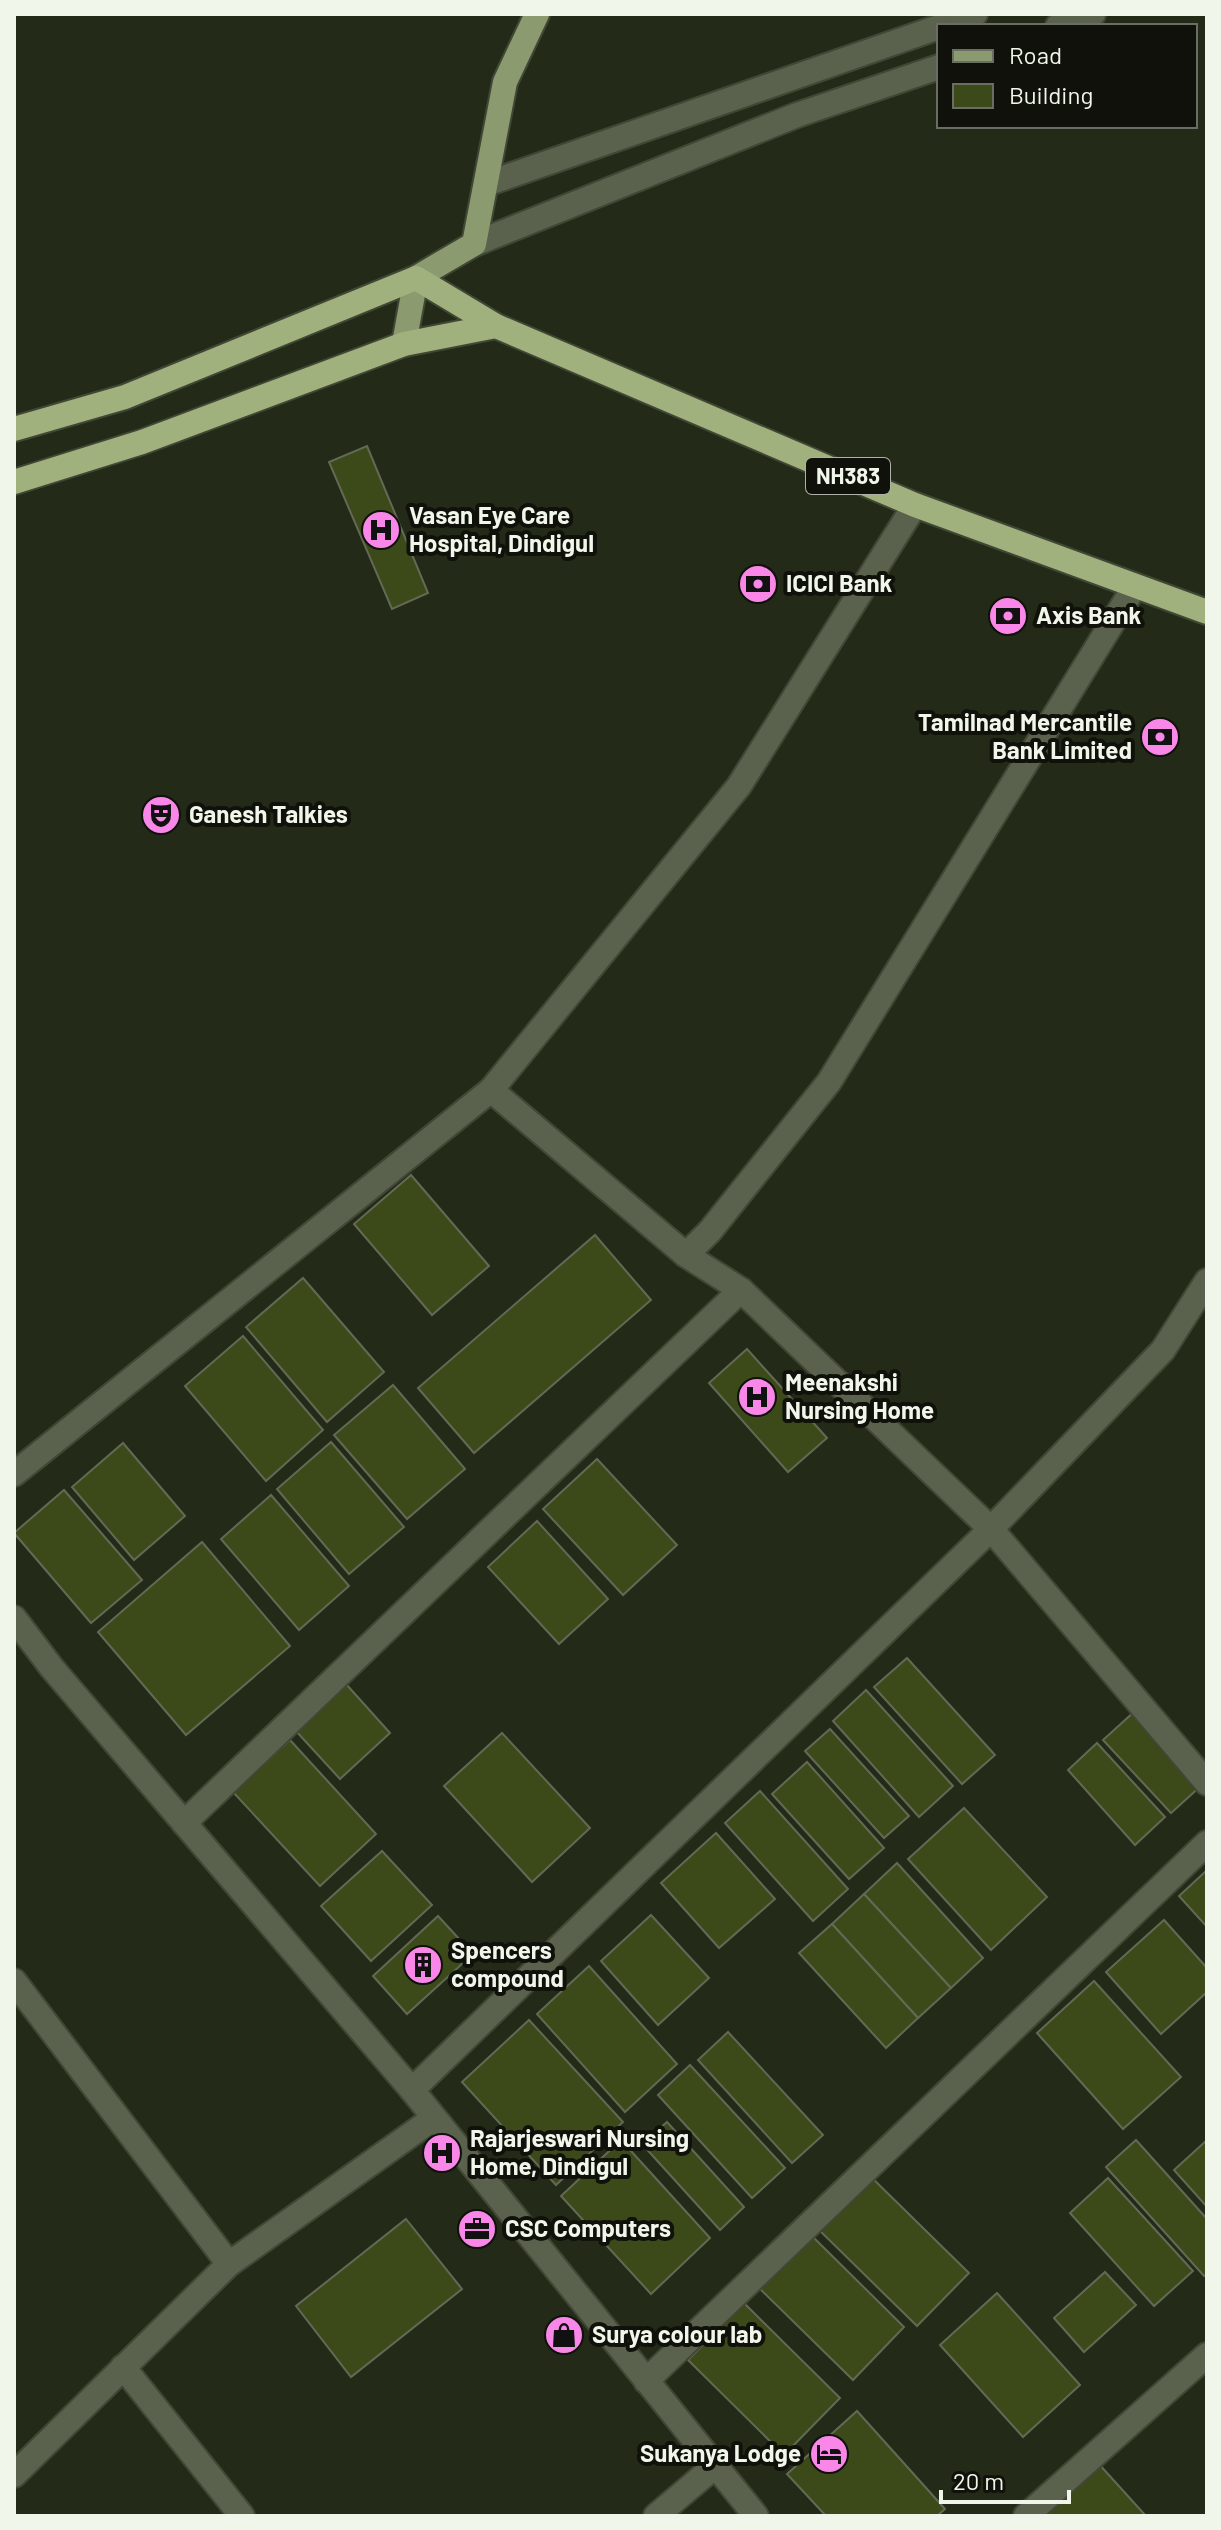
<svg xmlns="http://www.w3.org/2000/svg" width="1221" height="2530" viewBox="0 0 1221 2530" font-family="Barlow,sans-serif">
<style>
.building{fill:#3c4a1a;stroke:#626955;stroke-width:2}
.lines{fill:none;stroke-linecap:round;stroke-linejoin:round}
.minor-casing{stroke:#414735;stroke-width:28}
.major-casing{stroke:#414735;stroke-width:28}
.highway-casing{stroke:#414735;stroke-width:28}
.minor{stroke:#5a614d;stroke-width:24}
.major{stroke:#8c9a70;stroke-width:24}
.highway{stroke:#a0b17e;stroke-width:24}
.labels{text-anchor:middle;stroke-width:8;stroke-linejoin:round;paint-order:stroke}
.shield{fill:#0f110a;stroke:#adb1a7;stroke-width:2}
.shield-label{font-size:22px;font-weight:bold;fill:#f1f6ea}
.poi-label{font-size:24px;font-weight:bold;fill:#f1f6ea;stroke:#0f110a;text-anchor:start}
</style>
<rect width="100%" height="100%" fill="#242a18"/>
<g class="building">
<polygon points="367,446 428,593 392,609 329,462"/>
<polygon points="411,1175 489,1266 432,1315 354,1224"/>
<polygon points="595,1235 651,1300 474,1453 418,1388"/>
<polygon points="303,1278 384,1372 327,1422 246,1327"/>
<polygon points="243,1336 323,1430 266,1481 185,1386"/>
<polygon points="747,1349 827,1438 788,1472 709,1383"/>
<polygon points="393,1385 465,1469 407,1519 334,1435"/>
<polygon points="331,1442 404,1527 349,1574 277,1489"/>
<polygon points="123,1443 185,1516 134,1560 72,1487"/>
<polygon points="597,1459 677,1545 623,1595 543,1509"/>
<polygon points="64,1490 142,1580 91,1623 14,1533"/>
<polygon points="271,1495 349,1586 299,1630 221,1539"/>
<polygon points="537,1521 608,1599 559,1644 488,1567"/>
<polygon points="202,1542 290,1646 186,1735 98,1632"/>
<polygon points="907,1658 995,1755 962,1784 874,1687"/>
<polygon points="346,1684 390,1733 340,1779 295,1730"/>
<polygon points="866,1690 953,1786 919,1817 833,1721"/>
<polygon points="1135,1711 1202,1785 1171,1813 1103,1740"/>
<polygon points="830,1729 909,1816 884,1838 805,1751"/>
<polygon points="502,1733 590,1828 532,1882 444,1786"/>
<polygon points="290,1740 376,1834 320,1886 233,1792"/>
<polygon points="1097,1743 1165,1817 1135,1845 1068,1770"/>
<polygon points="807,1762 884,1848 849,1879 772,1794"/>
<polygon points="760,1791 848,1889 813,1921 725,1823"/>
<polygon points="964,1808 1047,1897 991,1950 908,1859"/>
<polygon points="716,1833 775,1899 719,1948 661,1883"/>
<polygon points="382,1851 432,1905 371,1961 321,1906"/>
<polygon points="897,1863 983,1958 951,1988 864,1894"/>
<polygon points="1207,1870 1207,1927 1179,1896"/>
<polygon points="864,1894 951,1988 918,2018 832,1924"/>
<polygon points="651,1915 709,1978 658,2025 601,1961"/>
<polygon points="438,1916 473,1954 407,2014 373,1976"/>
<polygon points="1164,1920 1207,1968 1207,1992 1161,2034 1106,1972"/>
<polygon points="832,1924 918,2018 886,2048 799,1953"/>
<polygon points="589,1966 677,2064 625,2112 537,2014"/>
<polygon points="1094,1981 1181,2077 1123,2129 1037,2033"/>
<polygon points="529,2020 623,2122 556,2185 462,2082"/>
<polygon points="728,2032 823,2135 792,2163 698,2060"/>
<polygon points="690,2065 785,2168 752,2198 658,2095"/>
<polygon points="667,2122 744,2207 720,2230 642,2144"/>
<polygon points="621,2140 710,2238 651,2294 561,2196"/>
<polygon points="1136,2140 1207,2219 1207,2274 1204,2276 1106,2167"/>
<polygon points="1207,2140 1207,2207 1174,2170"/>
<polygon points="867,2173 969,2273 917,2326 815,2226"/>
<polygon points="1108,2178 1193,2271 1154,2306 1070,2213"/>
<polygon points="406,2219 462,2289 351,2377 296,2306"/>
<polygon points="810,2234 904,2327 853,2380 758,2287"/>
<polygon points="1105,2272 1136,2305 1084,2352 1054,2318"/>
<polygon points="997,2293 1080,2385 1023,2437 940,2345"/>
<polygon points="744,2303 840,2398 784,2455 688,2360"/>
<polygon points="857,2411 945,2509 937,2516 826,2516 787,2474"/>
<polygon points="1098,2463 1146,2516 1044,2516"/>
</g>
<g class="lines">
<g class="minor-casing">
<g id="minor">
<polyline points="941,26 975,14"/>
<polyline points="1058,26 1093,14"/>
<polyline points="486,184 939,27"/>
<polyline points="474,244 797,115 939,67"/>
<polyline points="686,1255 710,1231 829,1082 1135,586"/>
<polyline points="1207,1281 1163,1350 991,1529 1207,1783"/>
<polyline points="14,1474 491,1090 739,786 915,505"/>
<polyline points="14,1618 52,1668 412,2090 756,2516"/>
<polyline points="184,1823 741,1290"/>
<polyline points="14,1981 229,2264"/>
<polyline points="412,2090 991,1529 741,1290 686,1255 491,1090"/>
<polyline points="123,2367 242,2516"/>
<polyline points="646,2381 1207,1843"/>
<polyline points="14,2475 229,2264 434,2118"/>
<polyline points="656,2516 715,2466"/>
<polyline points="1026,2516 1207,2355"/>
</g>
</g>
<g class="major-casing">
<polyline id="major" points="404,344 416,278 474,244 505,82 537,14"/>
</g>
<g class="highway-casing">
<g id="highway">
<polyline points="14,429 125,397 416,278 496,326 915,505 1207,612"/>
<polyline points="14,482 142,442 404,344 496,326"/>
</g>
</g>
<use href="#minor" class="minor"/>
<use href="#major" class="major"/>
<use href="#highway" class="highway"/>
</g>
<defs>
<g id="hospital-disc" transform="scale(2)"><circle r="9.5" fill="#f987e8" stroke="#0f110a"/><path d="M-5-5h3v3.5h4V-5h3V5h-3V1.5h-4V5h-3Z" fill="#111"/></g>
<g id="bank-disc" transform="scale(2)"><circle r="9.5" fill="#f987e8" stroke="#0f110a"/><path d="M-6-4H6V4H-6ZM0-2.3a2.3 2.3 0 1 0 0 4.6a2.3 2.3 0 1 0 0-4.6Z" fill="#111"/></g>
<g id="theatre-disc" transform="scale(2)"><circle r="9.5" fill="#f987e8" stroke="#0f110a"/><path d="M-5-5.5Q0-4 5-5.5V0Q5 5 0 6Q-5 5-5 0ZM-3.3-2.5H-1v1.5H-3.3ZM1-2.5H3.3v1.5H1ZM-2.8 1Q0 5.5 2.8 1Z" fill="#111"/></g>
<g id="building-disc" transform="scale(2)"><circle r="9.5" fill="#f987e8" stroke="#0f110a"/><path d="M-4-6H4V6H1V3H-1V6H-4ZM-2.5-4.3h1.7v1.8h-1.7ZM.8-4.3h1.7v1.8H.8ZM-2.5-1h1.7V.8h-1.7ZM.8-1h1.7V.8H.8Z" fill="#111"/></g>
<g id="office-disc" transform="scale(2)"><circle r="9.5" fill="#f987e8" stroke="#0f110a"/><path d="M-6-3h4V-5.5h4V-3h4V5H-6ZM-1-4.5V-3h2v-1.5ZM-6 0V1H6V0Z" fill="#111"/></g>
<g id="shop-disc" transform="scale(2)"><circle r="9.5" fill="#f987e8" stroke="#0f110a"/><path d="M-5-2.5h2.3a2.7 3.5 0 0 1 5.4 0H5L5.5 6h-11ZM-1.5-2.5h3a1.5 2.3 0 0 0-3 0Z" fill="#111"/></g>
<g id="hotel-disc" transform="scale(2)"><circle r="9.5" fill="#f987e8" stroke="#0f110a"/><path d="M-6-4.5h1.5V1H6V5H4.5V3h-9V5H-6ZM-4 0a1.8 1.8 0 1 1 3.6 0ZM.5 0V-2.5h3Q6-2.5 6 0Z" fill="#111"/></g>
</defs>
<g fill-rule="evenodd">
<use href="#hospital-disc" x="381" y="530"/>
<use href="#bank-disc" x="758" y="584"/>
<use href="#bank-disc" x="1008" y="616"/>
<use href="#bank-disc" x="1160" y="737"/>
<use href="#theatre-disc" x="161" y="815"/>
<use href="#hospital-disc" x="757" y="1397"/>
<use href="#building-disc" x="423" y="1965"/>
<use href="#hospital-disc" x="442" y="2153"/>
<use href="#office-disc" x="477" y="2229"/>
<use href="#shop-disc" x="564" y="2335"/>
<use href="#hotel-disc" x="829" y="2454"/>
</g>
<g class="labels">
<rect class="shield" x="806" y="458" width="84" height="36" rx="6"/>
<g class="shield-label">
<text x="848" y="484">NH383</text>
</g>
<g class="poi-label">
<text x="409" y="524">Vasan Eye Care<tspan x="409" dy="28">Hospital, Dindigul</tspan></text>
<text x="786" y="592">ICICI Bank</text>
<text x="1036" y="624">Axis Bank</text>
<text x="1132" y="731" text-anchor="end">Tamilnad Mercantile<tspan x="1132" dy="28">Bank Limited</tspan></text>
<text x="189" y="823">Ganesh Talkies</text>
<text x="785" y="1391">Meenakshi<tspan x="785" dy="28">Nursing Home</tspan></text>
<text x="451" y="1959">Spencers<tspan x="451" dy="28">compound</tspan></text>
<text x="470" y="2147">Rajarjeswari Nursing<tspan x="470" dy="28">Home, Dindigul</tspan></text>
<text x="505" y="2237">CSC Computers</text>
<text x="592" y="2343">Surya colour lab</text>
<text x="801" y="2462" text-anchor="end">Sukanya Lodge</text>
</g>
</g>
<rect width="1221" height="2530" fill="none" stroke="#f1f6ea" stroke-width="32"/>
<rect x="937" y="24" width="260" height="104" fill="#0f110a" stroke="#696d64" stroke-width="2"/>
<rect x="953" y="50" width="40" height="12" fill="#8c9a70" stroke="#696d64" stroke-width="2"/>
<text x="1009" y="64" font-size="24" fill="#f1f6ea">Road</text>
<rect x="953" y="84" width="40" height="24" fill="#3c4a1a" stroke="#696d64" stroke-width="2"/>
<text x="1009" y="104" font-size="24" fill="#f1f6ea">Building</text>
<path d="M941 2490v12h128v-12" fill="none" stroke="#f1f6ea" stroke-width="4"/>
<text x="953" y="2490" font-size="24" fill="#f1f6ea" stroke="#0f110a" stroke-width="6" paint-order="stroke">20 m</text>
</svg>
